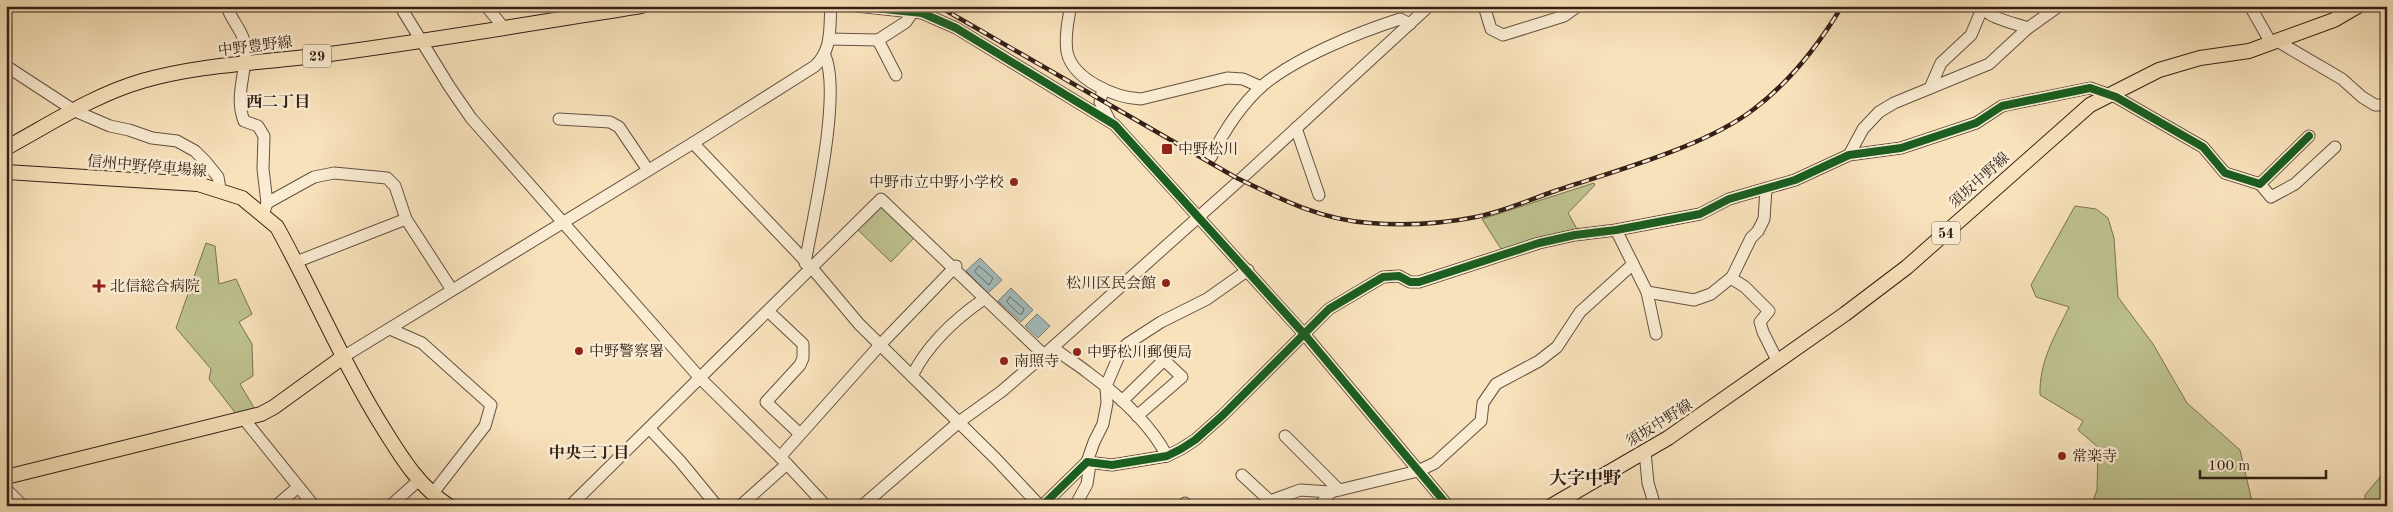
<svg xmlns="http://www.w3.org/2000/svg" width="2393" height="512" viewBox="0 0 2393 512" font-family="'Old Standard TT','Noto Serif JP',serif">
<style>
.green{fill:#bec390;stroke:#797254}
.water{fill:#a2bbba;stroke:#767d79}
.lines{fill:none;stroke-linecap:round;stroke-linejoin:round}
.shore{stroke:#6b6e68;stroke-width:1}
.minor-casing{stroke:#655040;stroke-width:13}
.major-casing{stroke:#342017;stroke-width:16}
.minor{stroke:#faecd3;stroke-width:11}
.major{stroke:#f8e2bb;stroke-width:14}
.rail-casing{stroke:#342017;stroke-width:4.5}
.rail{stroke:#faecd3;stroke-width:2.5;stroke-dasharray:8;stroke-linecap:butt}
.cycleway-casing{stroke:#faecd3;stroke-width:11}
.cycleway{stroke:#1b5e20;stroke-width:8}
.poi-dot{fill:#8f2418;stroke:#faecd3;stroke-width:2}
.labels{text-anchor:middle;stroke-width:5;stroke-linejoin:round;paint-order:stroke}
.shield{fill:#faecd3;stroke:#6f5d4f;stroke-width:1}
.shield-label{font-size:14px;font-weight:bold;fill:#342017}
.street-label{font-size:15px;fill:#342017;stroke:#faecd3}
.poi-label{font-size:15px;fill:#342017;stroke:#faecd3;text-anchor:start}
.neighbourhood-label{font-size:16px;font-weight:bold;fill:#342017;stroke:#faecd3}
.quarter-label{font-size:18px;font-weight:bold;fill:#342017;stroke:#faecd3}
</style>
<rect width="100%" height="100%" fill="#f8e2bb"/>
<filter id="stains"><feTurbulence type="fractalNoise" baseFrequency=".004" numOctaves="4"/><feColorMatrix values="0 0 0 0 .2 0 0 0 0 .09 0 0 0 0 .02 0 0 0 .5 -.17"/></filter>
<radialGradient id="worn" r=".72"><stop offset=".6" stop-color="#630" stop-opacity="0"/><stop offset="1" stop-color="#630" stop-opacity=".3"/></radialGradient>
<g class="green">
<polygon points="1594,183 1595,185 1568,213 1577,229 1503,252 1482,219"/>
<polygon points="880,205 914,238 891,262 857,229"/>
<path d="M2075 206 2096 209 2108 218 2114 238 2118 297 2153 344 2187 403 2240 450 2253 506H2091L2097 490 2098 447 2078 430 2083 421 2040 395C2039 361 2055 336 2069 307L2036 297 2031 285Z"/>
<polygon points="206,243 215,246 219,284 236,279 252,314 239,322 252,344 253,376 240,384 256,411 237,415 209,379 211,369 176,328"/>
<polygon points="2387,462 2387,506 2365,506 2365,495 2381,476"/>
</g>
<g class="water">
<polygon points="980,258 1002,280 988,293 966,271"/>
<polygon points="1011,288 1033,310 1021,322 998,301"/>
<polygon points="1037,314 1050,326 1038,338 1025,326"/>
</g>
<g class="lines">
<g class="shore">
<polygon points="979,266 993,278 989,285 975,272"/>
<polygon points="1010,297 1024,309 1022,314 1019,314 1007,302"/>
</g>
<g class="minor-casing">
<g id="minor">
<path d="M227 6C230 19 241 28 244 41 250 67 233 93 244 121L258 126 264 136 263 169 267 203 265 209"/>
<polyline points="400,6 449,86 471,118 700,378 787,464 826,506"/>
<polyline points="486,6 504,28"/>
<polyline points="856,6 922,13 956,28 1115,125 1305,335 1448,506"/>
<path d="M1071 6C1068 19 1065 39 1067 52 1073 80 1116 98 1141 99L1227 78 1243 79 1261 87"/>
<polyline points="1484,6 1491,29 1503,35 1564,16 1578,6"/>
<path d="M1981 6C1989 19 2015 23 2028 28"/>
<polyline points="2250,6 2271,43"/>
<polyline points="829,39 878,40"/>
<polyline points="2277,41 2342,79 2362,97 2375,105 2383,105"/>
<polyline points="6,66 75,111 110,126 129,130 152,138 177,141 195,151 206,162 218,177 220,189"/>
<polyline points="896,75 878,40 906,22 912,13"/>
<polyline points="1930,88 1941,63 1971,35 1982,9"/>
<polyline points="1103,89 1100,102 1109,119"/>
<polyline points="559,119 610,122 619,127 648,170"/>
<polyline points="1296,128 1319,195"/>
<polyline points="693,143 812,268 859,324 996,459 1040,506"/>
<polyline points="1849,155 1863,129 1879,112 1894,103 1989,64 2028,28 2059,6"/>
<path d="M1211 157C1224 131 1240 106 1262 86 1295 58 1359 32 1400 19L1410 24"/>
<polyline points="2260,184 2271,197 2295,184 2335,147"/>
<polyline points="267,203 314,177 334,173 387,178 395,186 406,219 452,290"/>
<polyline points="1616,230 1647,292 1656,334"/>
<polyline points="296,262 406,219"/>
<path d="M805 263C813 218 842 94 825 56"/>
<polyline points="1731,278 1745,287 1769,311 1760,322 1763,332 1778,362"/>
<polyline points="1647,292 1694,300 1711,294 1732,277 1751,238 1758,231 1764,219 1766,189"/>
<polyline points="768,311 803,344 803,358 800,365 766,402 800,434"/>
<polyline points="390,329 422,343 491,405 485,426 433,493"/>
<path d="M1053 347C1064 357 1076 363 1087 372 1117 394 1150 423 1167 456"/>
<path d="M343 357 693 143 815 66C833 48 829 29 831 6"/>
<path d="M912 376C928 344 955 319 984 299"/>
<polyline points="1122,401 1164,360 1182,377 1137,416"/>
<polyline points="244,419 314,506"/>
<polyline points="650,429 680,461 717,506"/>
<polyline points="1285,436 1339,490"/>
<polyline points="1645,452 1648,483 1655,506"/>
<polyline points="780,457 880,345 956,266"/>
<polyline points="1087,462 1094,442 1103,424 1107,403 1106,386 1121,351 1127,344 1161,322 1207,299 1248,270"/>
<polyline points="1242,475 1270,501 1300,490 1331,492 1418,471 1435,463 1481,421 1483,403 1496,384 1539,361 1557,347 1580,312 1633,264"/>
<polyline points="6,489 23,506"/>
<polyline points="276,506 298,487"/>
<polyline points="390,506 418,481"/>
<polyline points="570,506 881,199 1044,355"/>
<polyline points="740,506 787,464"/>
<polyline points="862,506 959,422 1002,391 1053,347 1241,179 1429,6"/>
<polyline points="1042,506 1087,462 1112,465 1167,456 1181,449 1195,440 1223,415 1329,309 1383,277 1399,276 1410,282 1419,282 1539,243 1575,235 1616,230 1700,214 1729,199 1795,180 1849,155 1901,148 1976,123 2002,106 2090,88 2116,97 2203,147 2225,173 2260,184 2309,136"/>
<polyline points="1075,506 1087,484 1090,464"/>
<polyline points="1182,506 1185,503 1188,506"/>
<polyline points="1319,506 1331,492"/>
</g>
</g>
<g class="major-casing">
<g id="major">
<path d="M6 148C50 124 94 95 142 81 201 64 262 63 322 55 429 41 535 23 641 6"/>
<path d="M6 172 198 184 242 198 277 227C314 294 344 366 385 431 403 460 420 487 449 506"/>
<polyline points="6,477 261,414 274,407 343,357"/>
<polyline points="1551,506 1668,438 1845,314 1907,267 2090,105 2159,70 2200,58 2249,51 2334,20 2358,6"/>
</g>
</g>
<use href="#minor" class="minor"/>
<use href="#major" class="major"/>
<g class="rail-casing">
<path id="rail" d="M938 6 1235 177C1278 198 1321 220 1370 223 1406 226 1440 224 1476 217 1502 212 1529 200 1555 191 1614 171 1705 147 1754 109 1791 81 1818 46 1842 6"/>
</g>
<use href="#rail" class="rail"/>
<g class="cycleway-casing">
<g id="cycleway">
<polyline points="856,6 922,13 956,28 1115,125 1305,335 1448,506"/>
<polyline points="1042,506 1087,462 1112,465 1167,456 1181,449 1195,440 1223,415 1329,309 1383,277 1399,276 1410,282 1419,282 1539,243 1575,235 1616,230 1700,214 1729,199 1795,180 1849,155 1901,148 1976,123 2002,106 2090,88 2116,97 2203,147 2225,173 2260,184 2309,136"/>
</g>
</g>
<use href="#cycleway" class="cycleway"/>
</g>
<g class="poi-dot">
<rect x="1161" y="143" width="12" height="12" rx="2.5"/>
<circle cx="1014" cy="182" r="5"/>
<circle cx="1166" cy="283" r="5"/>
<path d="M96.5 278.5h5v5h5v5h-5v5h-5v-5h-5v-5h5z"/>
<circle cx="579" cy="351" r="5"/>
<circle cx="1077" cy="352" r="5"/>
<circle cx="1004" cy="361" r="5"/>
<circle cx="2062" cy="456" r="5"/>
</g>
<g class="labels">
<g class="shield">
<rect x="303" y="44.5" width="28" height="23" rx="4"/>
<rect x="1932" y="221.5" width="28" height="23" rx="4"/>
</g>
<g class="shield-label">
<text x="317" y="61">29</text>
<text x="1946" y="238">54</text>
</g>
<g class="street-label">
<text transform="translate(255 46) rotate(-7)" y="5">中野豊野線</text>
<text transform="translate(147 166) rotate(5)" y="5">信州中野停車場線</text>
<text transform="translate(1979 180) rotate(-42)" y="5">須坂中野線</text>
<text transform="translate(1659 423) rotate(-32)" y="5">須坂中野線</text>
</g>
<g class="poi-label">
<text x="1178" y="154">中野松川</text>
<text x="1004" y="187" text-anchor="end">中野市立中野小学校</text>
<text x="1156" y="288" text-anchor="end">松川区民会館</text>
<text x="110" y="291">北信総合病院</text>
<text x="589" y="356">中野警察署</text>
<text x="1087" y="357">中野松川郵便局</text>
<text x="1014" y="366">南照寺</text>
<text x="2072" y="461">常楽寺</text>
</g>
<g class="neighbourhood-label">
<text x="278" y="107">西二丁目</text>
<text x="589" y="458">中央三丁目</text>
</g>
<g class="quarter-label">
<text x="1585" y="484">大字中野</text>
</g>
</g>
<rect width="2393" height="512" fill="none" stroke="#f8e2bb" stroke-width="25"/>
<rect x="8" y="8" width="2378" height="497" fill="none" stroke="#342017" stroke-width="2.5"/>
<rect x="12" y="12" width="2368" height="487" fill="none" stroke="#342017"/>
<path d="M2200 470v8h126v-8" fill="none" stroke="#342017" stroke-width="2.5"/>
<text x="2208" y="470" font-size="15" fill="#342017" stroke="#faecd3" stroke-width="4" paint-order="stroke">100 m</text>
<rect width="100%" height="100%" filter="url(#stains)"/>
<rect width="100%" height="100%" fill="url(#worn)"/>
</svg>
